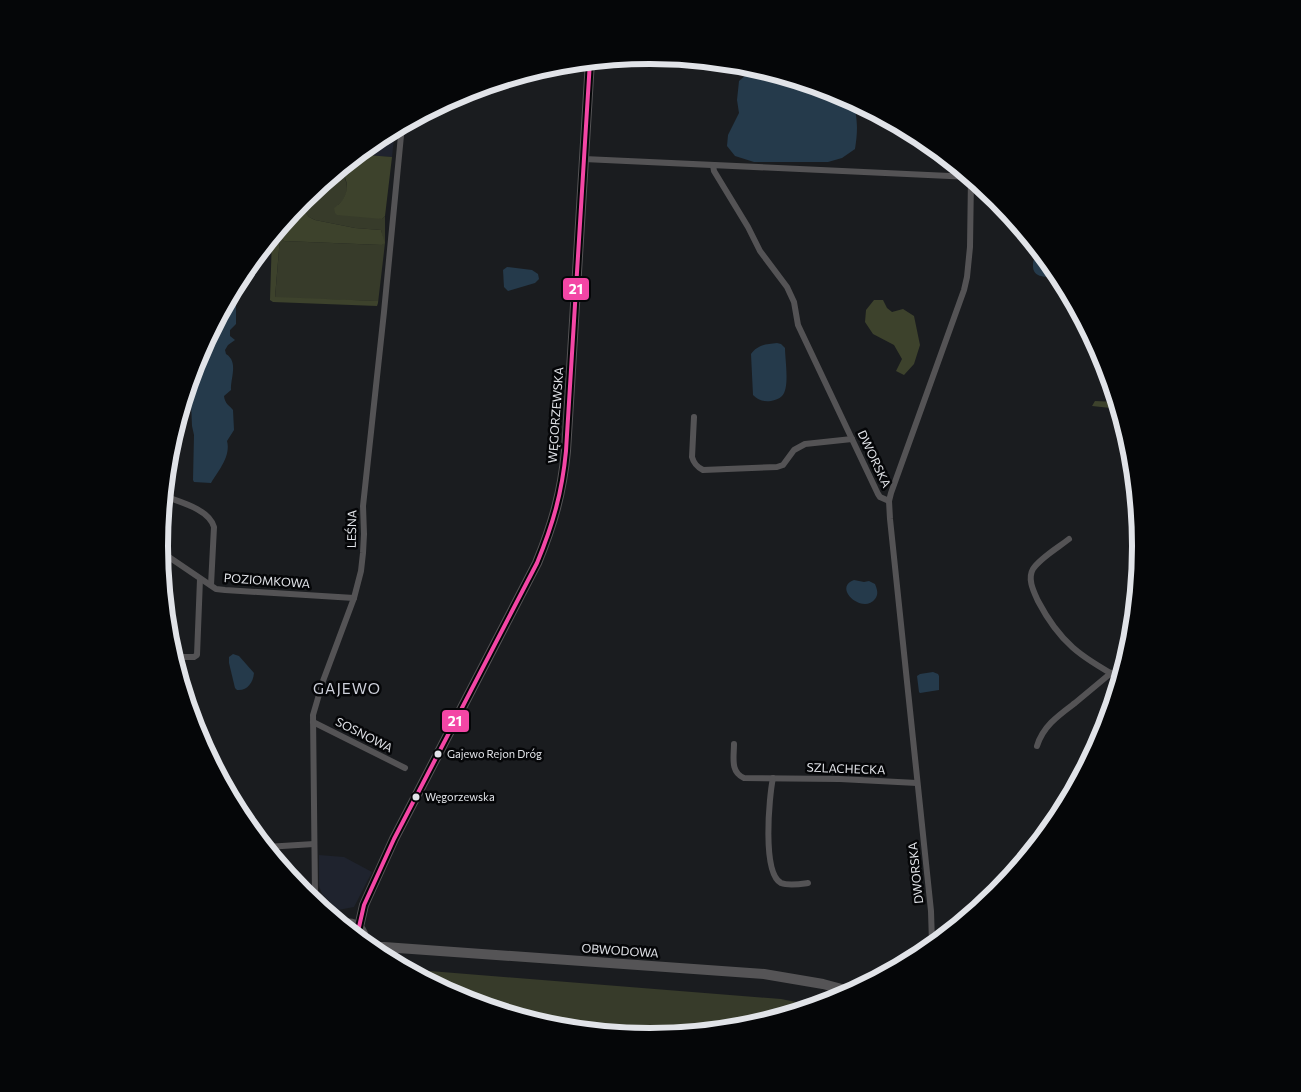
<svg xmlns="http://www.w3.org/2000/svg" width="1301" height="1092" viewBox="0 0 1301 1092" font-family="Commissioner,sans-serif">
<style>
.built{fill:#1f232e}
.green{fill:#373b2a}
.forest{fill:#3d422c}
.water{fill:#253a4b}
.lines{fill:none;stroke-linecap:round;stroke-linejoin:round}
.street{stroke:#545355;stroke-width:6}
.primary{stroke:#555456;stroke-width:10}
.bus-1-casing{stroke:#050608;stroke-width:8}
.bus-1{stroke:#f346a5;stroke-width:4}
.bus-dot{fill:#e1e3e8;stroke:#050608;stroke-width:2}
.labels{text-anchor:middle;stroke-width:5;stroke-linejoin:round;paint-order:stroke}
.bus-label{font-size:11px;fill:#e1e3e8;stroke:#050608;text-anchor:start}
.street-label{font-size:12px;fill:#e1e3e8;stroke:#050608}
.quarter-label{font-size:15px;letter-spacing:1px;fill:#ced1db;stroke:#050608}
.rim{fill:none;stroke:#e1e3e8;stroke-width:6}
.line-badge{stroke:#050608;stroke-width:2}
.badge-label{font-size:14px;text-anchor:middle;font-weight:bold;fill:#fff}
</style>
<rect width="100%" height="100%" fill="#1a1c1f"/>
<g class="built">
<polygon points="376,139 394,139 392,157 367,155 368,145"/>
<polygon points="319,855 344,857 372,872 354,907 338,910 322,894 319,886"/>
</g>
<g class="green">
<path d="M339 169C346 176 350 190 344 198 343 201 340 203 338 205L382 219 385 216V243L378 303 377 301 275 298 280 238 284 241 382 245 384 243 381 230 355 228 315 220 309 217 305 212 306 205 301 202Z"/>
<polygon points="405,969 781,999 816,1006 746,1028 650,1037 554,1028 462,1000"/>
</g>
<g class="forest">
<path d="M368 145 367 155 392 157 385 216 382 219 337 215 335 213 334 208C348 199 352 182 339 169Z"/>
<polygon points="301,202 306,205 305,212 309,217 315,220 355,228 381,230 385,243 382,245 284,241 280,238 275,297 378,301 378,303 377,306 273,302 270,300 272,237"/>
<polygon points="874,300 883,300 887,308 892,312 903,309 914,316 920,345 914,364 904,375 896,371 902,359 894,345 873,334 865,322 866,310"/>
<polygon points="1095,401 1117,402 1120,409 1092,406"/>
</g>
<g class="water">
<path d="M764 71H770L839 92 852 99C858 118 858 130 855 149L842 158 828 162H754L735 156 727 146 728 135 739 113 737 100 739 81 748 73Z"/>
<path d="M1040 256 1045 257 1059 273 1065 284C1061 283 1057 281 1053 279 1045 275 1032 279 1033 264 1033 259 1036 257 1040 256Z"/>
<polygon points="507,267 532,270 538,274 539,279 535,283 508,291 504,287 503,270"/>
<path d="M236 285V324L230 330V336L235 340 228 345 225 350 226 354C239 362 230 379 231 390L224 396C225 404 229 405 233 410L234 430 227 441C231 456 219 470 211 483L194 482 193 480 194 435 192 426 190 381 197 358Z"/>
<path d="M777 343 781 344 785 348C785 360 790 388 782 396 779 399 775 400 771 401 763 402 758 400 753 395L751 354C757 345 766 344 777 343Z"/>
<path d="M854 580 864 582 869 581 875 584C877 589 879 594 875 599 863 615 832 588 854 580Z"/>
<path d="M233 654 239 656 254 673C253 683 247 691 237 690L235 688 229 663V657Z"/>
<polygon points="933,672 938,674 939,676 939,690 920,693 919,692 917,676 920,674"/>
</g>
<g class="lines">
<g class="street">
<polyline points="584,159 971,177"/>
<polyline points="713,165 714,171 748,227 760,251 787,287 794,302 798,325 878,494 880,497 889,501"/>
<path d="M694 417 692 457C694 464 697 467 703 470L777 467 783 465 794 450 805 444 852 439"/>
<path d="M164 496C180 502 209 509 214 527L211 585"/>
<path d="M1069 539C1059 547 1040 558 1033 569 1027 579 1034 592 1038 601 1060 643 1081 657 1121 679"/>
<polyline points="160,551 216,589 225,590 354,598"/>
<polyline points="174,657 194,657 197,655 200,579"/>
<polyline points="313,722 405,768"/>
<path d="M734 744C734 757 730 772 744 778L840 779 917 783"/>
<path d="M1037 746C1043 726 1059 715 1075 703 1087 693 1099 683 1111 673"/>
<path d="M773 778C769 797 762 873 781 883 789 886 801 884 808 883"/>
<polyline points="266,847 314,844"/>
<polyline points="337,921 315,894 313,715 323,681 354,598 361,571 363,553 364,534 363,506 384,312 402,125"/>
<polyline points="931,948 932,943 931,911 890,519 889,501 891,493 964,290 967,277 970,247 971,177"/>
</g>
<g class="primary">
<path d="M342 925C355 920 365 929 364 943"/>
<path d="M359 927 364 905 394 839 537 563C553 524 562 493 566 451L590 61"/>
<polyline points="369,947 384,947 764,974 823,984 853,992"/>
</g>
<g class="bus-1-casing">
<path id="bus-1" d="M359 927 364 905 394 839 537 563C553 524 562 493 566 451L590 61"/>
</g>
<use href="#bus-1" class="bus-1"/>
</g>
<g class="bus-dot">
<circle cx="438" cy="754" r="4.5"/>
<circle cx="416" cy="797" r="4.5"/>
</g>
<g class="labels">
<g class="bus-label">
<text x="447" y="758">Gajewo Rejon Dróg</text>
<text x="425" y="801">Węgorzewska</text>
</g>
<g class="street-label">
<text transform="translate(556 415) rotate(-86)" y="4">WĘGORZEWSKA</text>
<text transform="translate(874 459) rotate(65)" y="4">DWORSKA</text>
<text transform="translate(352 529) rotate(-89)" y="4">LEŚNA</text>
<text transform="translate(267 581) rotate(4)" y="4">POZIOMKOWA</text>
<text transform="translate(364 735) rotate(27)" y="4">SOSNOWA</text>
<text transform="translate(846 769) rotate(2)" y="4">SZLACHECKA</text>
<text transform="translate(916 873) rotate(-96)" y="4">DWORSKA</text>
<text transform="translate(620 951) rotate(4)" y="4">OBWODOWA</text>
</g>
<g class="quarter-label">
<text x="347" y="694">GAJEWO</text>
</g>
</g>
<path d="M0 0H1301V1092H0ZM168 546a482 482 0 1 1 964 0a482 482 0 1 1-964 0Z" fill="#050608" fill-rule="evenodd"/>
<path class="rim" d="M168 546a482 482 0 1 1 964 0a482 482 0 1 1-964 0Z"/>
<g class="line-badge">
<rect x="562" y="277" width="28" height="24" rx="5" fill="#f346a5"/>
<rect x="441" y="709" width="29" height="24" rx="5" fill="#f346a5"/>
</g>
<g class="badge-label">
<text x="576" y="294">21</text>
<text x="455" y="726">21</text>
</g>
</svg>
